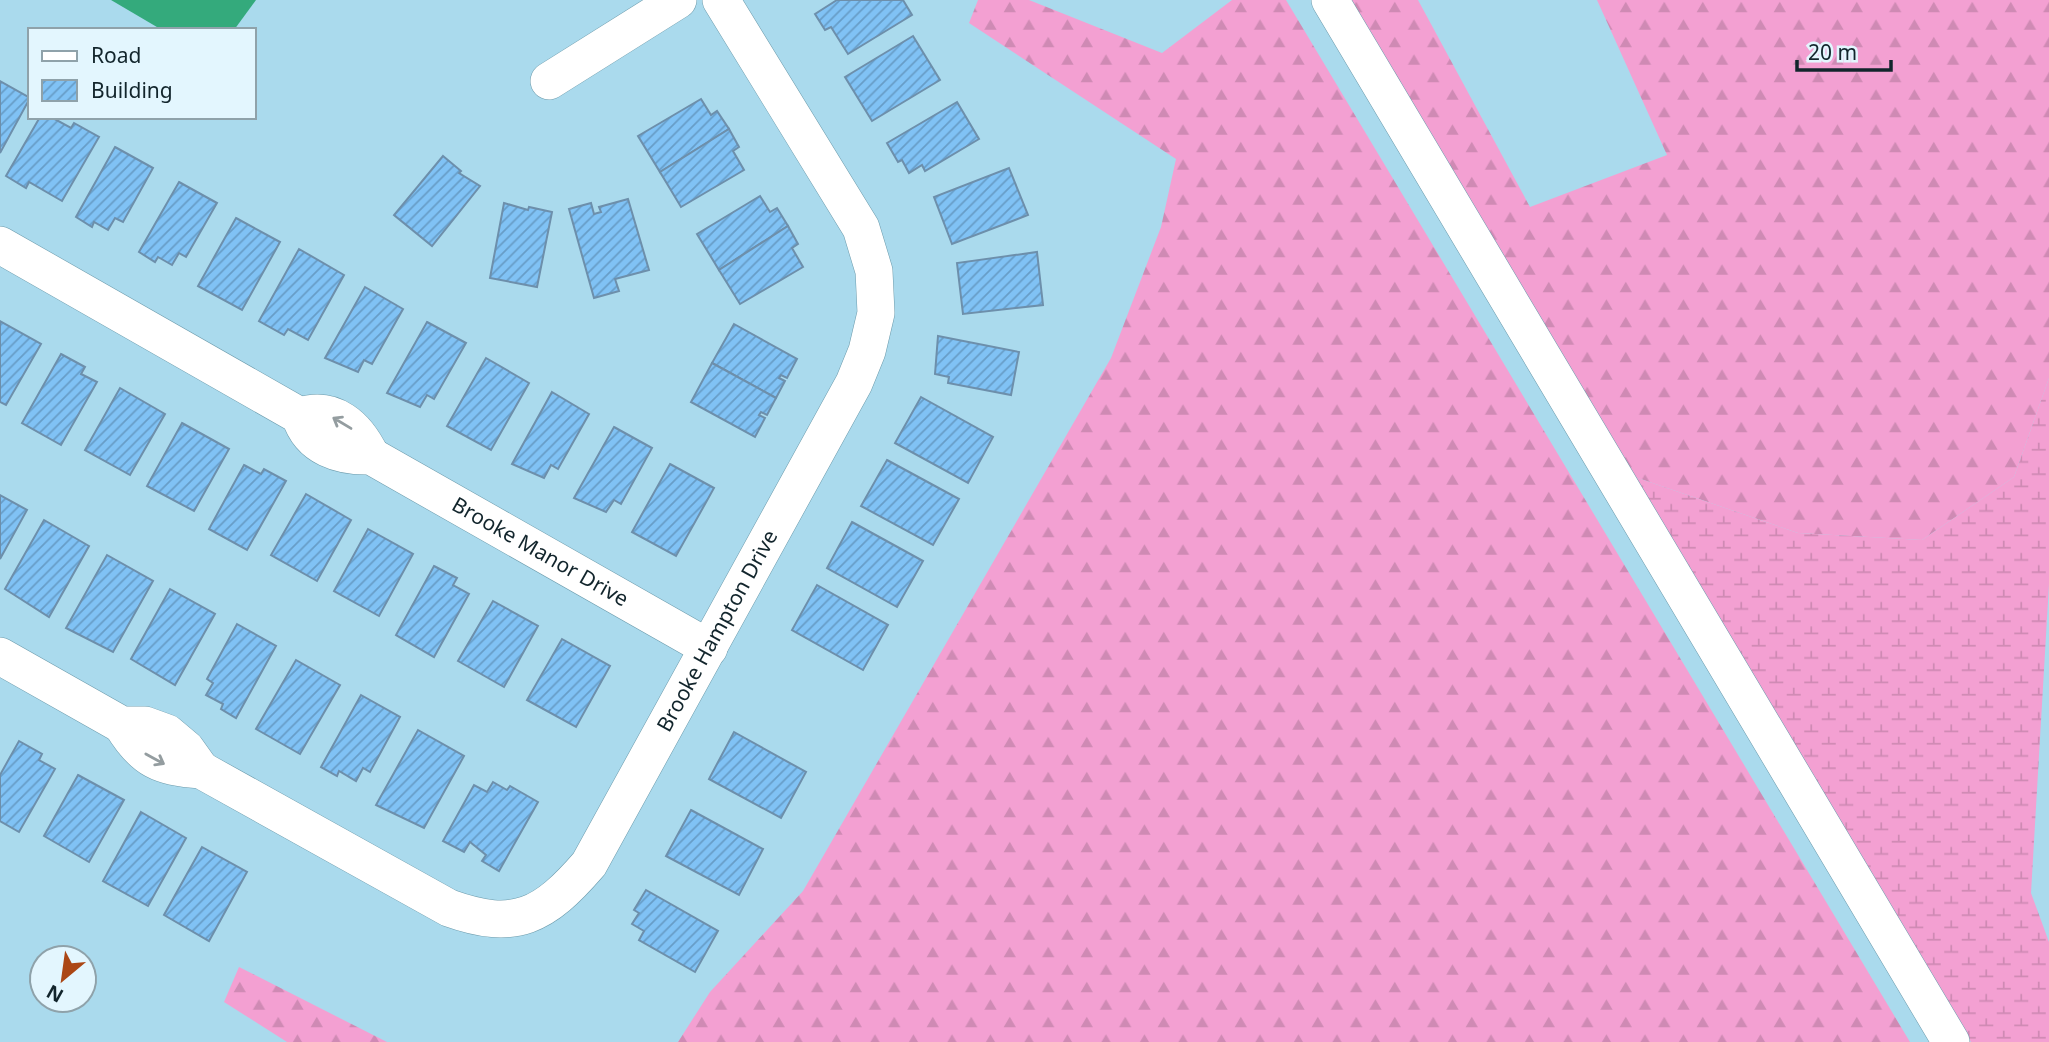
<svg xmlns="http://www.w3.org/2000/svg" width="2049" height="1042" viewBox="0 0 2049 1042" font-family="'Noto Sans',sans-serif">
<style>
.forest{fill:url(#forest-firs)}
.wetland{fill:url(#wetland-marsh)}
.water{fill:#34aa7c}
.building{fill:url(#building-hatch);stroke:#6d8fab;stroke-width:2}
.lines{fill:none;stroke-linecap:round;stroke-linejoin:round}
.minor-casing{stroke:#6c9bac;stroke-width:38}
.minor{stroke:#fff;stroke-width:37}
.oneway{stroke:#949da0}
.labels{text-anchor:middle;stroke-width:5;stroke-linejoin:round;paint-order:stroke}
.street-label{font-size:21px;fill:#12252c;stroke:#e3f6fe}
</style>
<defs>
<pattern id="forest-firs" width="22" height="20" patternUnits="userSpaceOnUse" patternTransform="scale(1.75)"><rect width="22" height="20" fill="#f3a0d2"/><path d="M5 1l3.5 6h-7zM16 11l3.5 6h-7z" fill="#cf8ab4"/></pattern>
<pattern id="wetland-marsh" width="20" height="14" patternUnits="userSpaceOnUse" patternTransform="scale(1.75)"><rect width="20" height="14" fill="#f3a0d2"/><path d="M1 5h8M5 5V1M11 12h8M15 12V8" fill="none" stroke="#cf8ab4"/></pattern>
<pattern id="building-hatch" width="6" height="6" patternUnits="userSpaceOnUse" patternTransform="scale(1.75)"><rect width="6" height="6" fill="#80c2f5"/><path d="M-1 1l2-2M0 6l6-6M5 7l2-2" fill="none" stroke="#679dc7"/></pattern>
</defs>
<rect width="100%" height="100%" fill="#aadaed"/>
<g class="forest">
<polygon points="978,0 1029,0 1162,53 1232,0 1286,0 1910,1042 678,1042 710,992 803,891 1111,358 1161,227 1176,159 969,23"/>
<polygon points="1350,0 1418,0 1530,207 1667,155 1597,0 2049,0 2049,378 2014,477 1922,540 1798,533 1635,477"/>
<polygon points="239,967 387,1042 287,1042 224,1002"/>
</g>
<polygon class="wetland" points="2049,378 2049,584 2031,893 2049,942 2049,1042 1971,1042 1635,477 1798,533 1922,540 2014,477"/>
<polygon class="water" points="111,0 256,0 234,30 162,30"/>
<g class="building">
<polygon points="837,0 903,0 912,15 848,54 831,27 825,30 815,14"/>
<polygon points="913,36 940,80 872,121 845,77"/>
<polygon points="0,81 30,98 0,153"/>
<polygon points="701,99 711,115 717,111 729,129 660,172 638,136"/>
<polygon points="957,102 979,139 925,171 922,165 909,173 902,160 898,162 887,143"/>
<polygon points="40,117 51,117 71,128 74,123 99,137 62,201 29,182 26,188 6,176"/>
<polygon points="729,129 739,147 733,151 744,170 681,207 660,172"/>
<polygon points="115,147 153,168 123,222 115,218 108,230 94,222 92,227 76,217"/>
<polygon points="443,156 461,171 459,173 480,186 432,246 394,215"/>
<polygon points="1009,168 1028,215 952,244 934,197"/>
<polygon points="179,182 217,203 186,257 179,253 172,265 158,257 155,262 139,252"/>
<polygon points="760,196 770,212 777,208 788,226 719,270 697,234"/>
<polygon points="628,199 649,270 615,279 619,291 594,298 569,209 591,203 594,214 601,212 599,207"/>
<polygon points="504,203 528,210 529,207 552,212 537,287 490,278"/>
<polygon points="236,218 280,242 242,310 198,286"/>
<polygon points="788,226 798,244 792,248 803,267 740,304 719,270"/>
<polygon points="299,249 344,275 308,340 288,329 284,335 259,321"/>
<polygon points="1037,252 1043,305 963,314 957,263"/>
<polygon points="365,287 403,309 372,364 364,360 358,372 325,358"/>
<polygon points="0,321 41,344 6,405 0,402"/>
<polygon points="427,322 466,343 434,399 427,395 420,407 387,393"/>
<polygon points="734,324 797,359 787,378 781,375 779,378 785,381 776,398 712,363"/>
<polygon points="938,336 1019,352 1011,395 948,383 949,377 935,374"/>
<polygon points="61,354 85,367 81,374 97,382 61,445 22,423"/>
<polygon points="486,358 529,383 491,450 447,426"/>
<polygon points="712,363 776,398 767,415 761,412 759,415 765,418 755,437 691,402"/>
<polygon points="120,388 165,414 130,475 85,450"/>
<polygon points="552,392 589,414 558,469 551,465 544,478 512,464"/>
<polygon points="921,397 993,437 968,483 895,443"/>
<polygon points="182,423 229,449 194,511 147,486"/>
<polygon points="614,427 652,448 621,504 614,500 606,512 574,498"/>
<polygon points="887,460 959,499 933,545 861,506"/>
<polygon points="670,464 714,488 676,556 632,532"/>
<polygon points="244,465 261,474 264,469 286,481 247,550 209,529"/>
<polygon points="306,494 351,520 317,581 271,555"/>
<polygon points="0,495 27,510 0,559"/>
<polygon points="44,520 89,546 49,617 5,589"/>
<polygon points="852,522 923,561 897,607 827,568"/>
<polygon points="368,529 413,554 379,616 334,591"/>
<polygon points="107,555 153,581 113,652 66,628"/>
<polygon points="434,566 457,578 453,585 469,594 434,657 396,635"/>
<polygon points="817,585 888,625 863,670 792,630"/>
<polygon points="170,589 215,614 175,685 131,659"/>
<polygon points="493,601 538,626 504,687 458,661"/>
<polygon points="237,624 276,646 236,718 221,709 223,704 206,695 213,683 207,679"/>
<polygon points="562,639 610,666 576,727 527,700"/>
<polygon points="296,660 340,685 300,754 256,729"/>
<polygon points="361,695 400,717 370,772 363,768 356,781 339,771 337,776 321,767"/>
<polygon points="418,730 464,756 424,828 376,805"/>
<polygon points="734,732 806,772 781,818 709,779"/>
<polygon points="19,741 42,754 39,760 55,769 19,832 0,821 0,775"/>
<polygon points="78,775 124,800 89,862 44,836"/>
<polygon points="493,782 507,790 510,786 538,802 499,871 482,861 486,855 470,842 464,852 443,841 474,785 487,792"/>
<polygon points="691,810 763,849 739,895 666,856"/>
<polygon points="141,812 186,838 148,906 103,881"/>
<polygon points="202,847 247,872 209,941 164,915"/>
<polygon points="646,890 718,931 695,972 639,940 644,931 632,924 639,913 634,910"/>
</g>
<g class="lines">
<g class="minor-casing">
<g id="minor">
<polyline points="1330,0 1951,1042"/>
<polyline points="549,81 678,0"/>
<path id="s1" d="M0 245 300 416C310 448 340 457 371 456L709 648"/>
<path d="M300 416C334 405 357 427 371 456"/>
<polyline points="0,656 122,725 145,725 167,733 186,749 201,770"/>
<path id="s2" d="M122 725C143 760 161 768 201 770L449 908C516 932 544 916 589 864L854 383 867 351 876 313 874 271 861 228 721 0"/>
</g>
</g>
<use href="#minor" class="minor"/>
</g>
<defs><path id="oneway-shaft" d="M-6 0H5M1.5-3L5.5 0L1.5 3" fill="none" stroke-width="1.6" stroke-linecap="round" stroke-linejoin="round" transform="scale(1.75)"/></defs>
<g class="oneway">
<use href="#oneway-shaft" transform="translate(342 423) rotate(-149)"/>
<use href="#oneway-shaft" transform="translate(155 759) rotate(29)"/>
</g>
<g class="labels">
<g class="street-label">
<text dy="7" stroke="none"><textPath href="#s1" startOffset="628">Brooke Manor Drive</textPath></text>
<text dy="7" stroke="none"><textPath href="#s2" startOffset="807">Brooke Hampton Drive</textPath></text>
</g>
</g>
<rect x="28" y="28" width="228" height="91" fill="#e3f6fe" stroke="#8fa2aa" stroke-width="2"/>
<rect x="42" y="51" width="35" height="10" fill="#ffffff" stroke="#8fa2aa" stroke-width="2"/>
<text x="91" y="63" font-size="21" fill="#12252c">Road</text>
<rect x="42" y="80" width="35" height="21" fill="url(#building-hatch)" stroke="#8fa2aa" stroke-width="2"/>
<text x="91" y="98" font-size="21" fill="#12252c">Building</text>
<g transform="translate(63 979) rotate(209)"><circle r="33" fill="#e3f6fe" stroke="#8fa2aa" stroke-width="2"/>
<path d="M0-5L12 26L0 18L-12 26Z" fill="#ab4715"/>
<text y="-10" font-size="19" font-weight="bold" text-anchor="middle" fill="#12252c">N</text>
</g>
<path d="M1797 60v10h94v-10" fill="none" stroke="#12252c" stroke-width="3.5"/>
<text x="1808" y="60" font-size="21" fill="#12252c" stroke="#e3f6fe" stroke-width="5" paint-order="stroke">20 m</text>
</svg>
